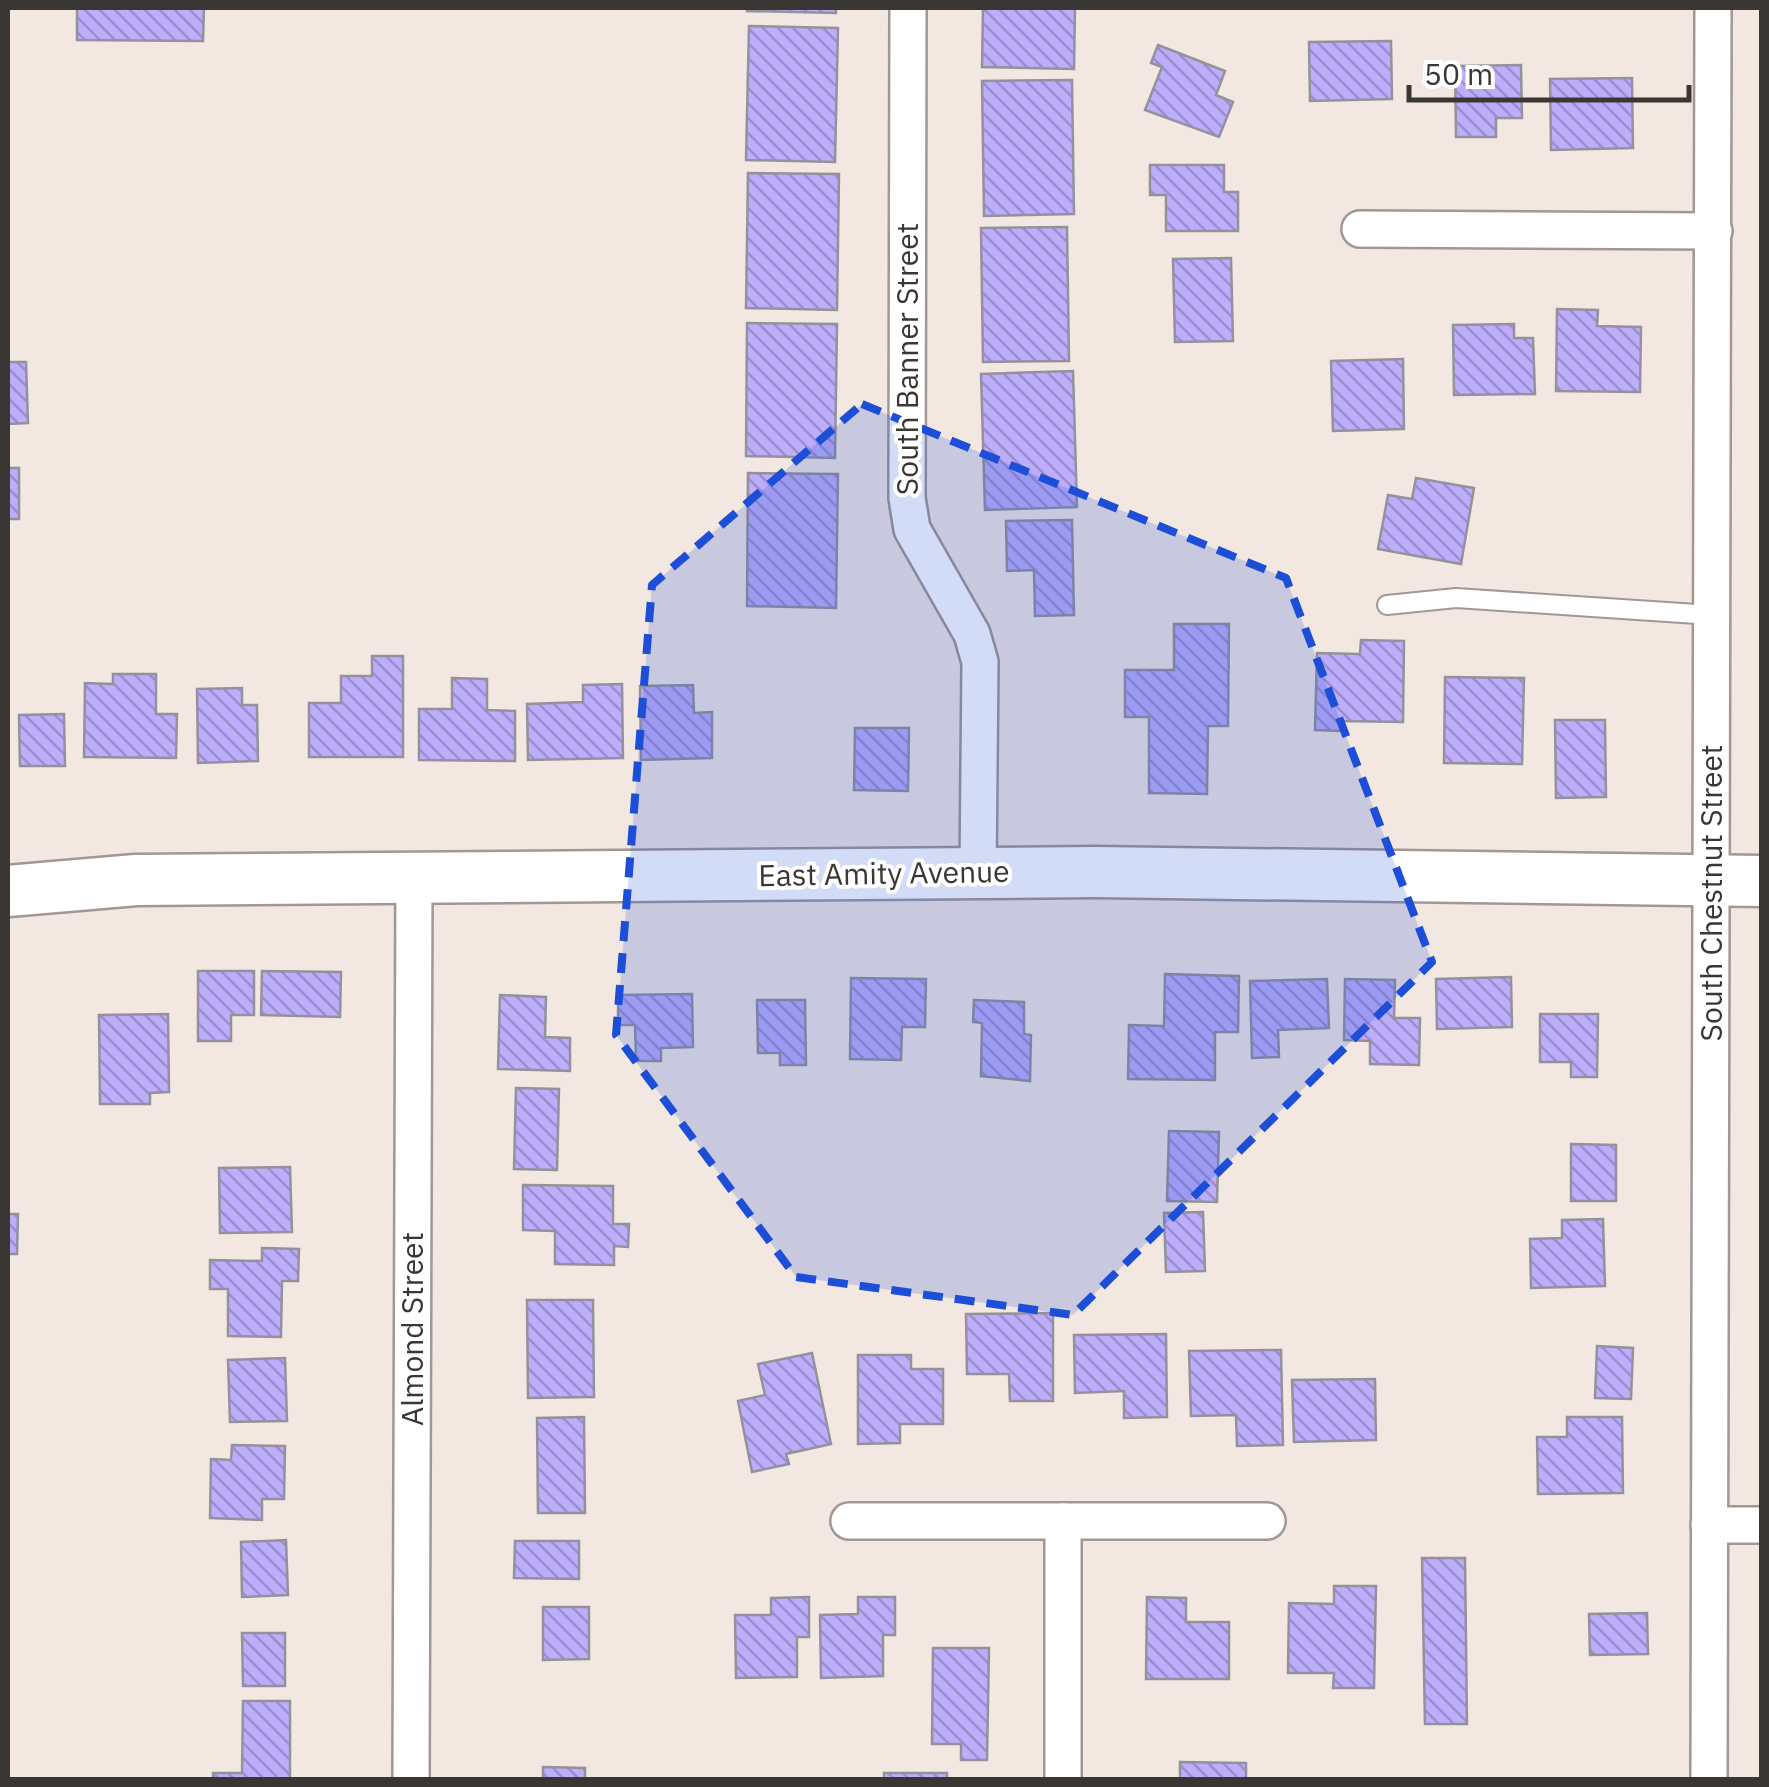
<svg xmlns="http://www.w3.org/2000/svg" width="1769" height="1787" viewBox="0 0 1769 1787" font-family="'IBM Plex Sans',sans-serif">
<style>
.building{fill:url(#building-back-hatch);stroke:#93929c;stroke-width:2.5}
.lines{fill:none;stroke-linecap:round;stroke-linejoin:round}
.lane-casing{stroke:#a29792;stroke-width:22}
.street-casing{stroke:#a29792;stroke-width:40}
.secondary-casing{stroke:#a29792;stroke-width:55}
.lane{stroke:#fff;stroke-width:18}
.street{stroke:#fff;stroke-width:35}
.secondary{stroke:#fff;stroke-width:50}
.marked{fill:#1d4ed8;fill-opacity:0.2;stroke:#1d4ed8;stroke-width:8;stroke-dasharray:20 12;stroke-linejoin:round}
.labels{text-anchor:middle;stroke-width:8;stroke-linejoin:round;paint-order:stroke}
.street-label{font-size:30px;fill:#3a3634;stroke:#fff}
</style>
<defs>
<pattern id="building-back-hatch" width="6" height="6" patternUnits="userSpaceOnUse" patternTransform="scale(2.5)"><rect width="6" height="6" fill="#bdadfc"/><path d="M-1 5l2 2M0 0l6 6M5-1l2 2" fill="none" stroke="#9b8ecd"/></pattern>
</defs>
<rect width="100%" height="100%" fill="#f3e7e1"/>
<g class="building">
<polygon points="77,8 204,8 203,41 77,40"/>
<polygon points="748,8 836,8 836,13 747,11"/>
<polygon points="983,8 1075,8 1074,69 982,67"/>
<polygon points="749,26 838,28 835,162 746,160"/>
<polygon points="1391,41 1392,99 1310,101 1309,42"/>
<polygon points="1158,45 1225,71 1216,95 1233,102 1219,137 1145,110 1162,67 1151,63"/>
<polygon points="1521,65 1522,118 1496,118 1496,137 1456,137 1455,66"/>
<polygon points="1632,78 1633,148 1551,150 1550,79"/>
<polygon points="1072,80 1074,214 984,216 982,81"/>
<polygon points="1150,165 1224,165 1224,192 1238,192 1238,231 1166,231 1166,195 1150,195"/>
<polygon points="748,173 839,174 837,310 746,308"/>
<polygon points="1067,227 1069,361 983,362 981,228"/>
<polygon points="1231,258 1233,341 1175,342 1173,259"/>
<polygon points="1557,309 1598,310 1597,326 1641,327 1640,392 1556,391"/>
<polygon points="747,323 837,324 835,458 746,456"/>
<polygon points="1514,324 1514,338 1533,338 1535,394 1454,395 1453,325"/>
<polygon points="1403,359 1404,429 1333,431 1331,361"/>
<polygon points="8,362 26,362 28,423 8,424"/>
<polygon points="1073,371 1077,507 985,510 981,374"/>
<rect x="8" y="468" width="11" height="51"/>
<polygon points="748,473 838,474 836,608 747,606"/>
<polygon points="1416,478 1474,488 1461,564 1378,549 1388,495 1412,499"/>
<polygon points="1072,520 1074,615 1035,616 1034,570 1007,571 1006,521"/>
<polygon points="1174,624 1229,624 1228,726 1208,726 1207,794 1149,793 1149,717 1125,717 1125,670 1174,670"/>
<polygon points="1361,640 1404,641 1403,722 1340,721 1340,731 1315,730 1317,653 1360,654"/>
<polygon points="372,656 403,656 403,757 309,757 309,703 341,703 341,676 372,676"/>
<polygon points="113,674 156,674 156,714 177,714 176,758 84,757 85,683 113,684"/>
<polygon points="1445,677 1524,678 1522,764 1444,763"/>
<polygon points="452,678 487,679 487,710 515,711 515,761 419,760 419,709 452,709"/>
<polygon points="622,684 623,758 528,760 527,704 583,702 583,685"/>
<polygon points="693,685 694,713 712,712 712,758 641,760 640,686"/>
<polygon points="242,688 242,705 257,705 258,761 198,763 197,689"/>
<polygon points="64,714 65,766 20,766 19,715"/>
<polygon points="1555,720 1605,720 1606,797 1556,798"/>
<polygon points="855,728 909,728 908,791 854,790"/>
<polygon points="198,971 254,971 254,1015 231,1015 231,1041 198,1041"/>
<polygon points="262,971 341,972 340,1017 261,1015"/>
<polygon points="1165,974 1239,976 1238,1032 1215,1032 1215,1080 1128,1079 1129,1025 1164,1026"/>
<polygon points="1511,977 1512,1027 1437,1029 1436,979"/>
<polygon points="851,978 926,979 925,1027 902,1027 901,1060 850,1059"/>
<polygon points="1327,979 1329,1028 1278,1030 1279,1057 1252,1058 1250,981"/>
<polygon points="1345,979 1395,980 1394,1018 1420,1018 1419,1065 1370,1064 1370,1041 1344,1040"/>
<polygon points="692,994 693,1047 661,1048 661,1061 636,1061 635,1025 618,1025 618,995"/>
<polygon points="500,995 546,997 545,1037 570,1038 570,1071 498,1069"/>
<polygon points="757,1000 805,1000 806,1065 780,1065 780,1053 758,1053"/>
<polygon points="974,1000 1024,1002 1024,1034 1031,1035 1030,1081 981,1076 982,1023 973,1022"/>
<polygon points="168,1014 169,1092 150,1093 150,1104 100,1104 99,1015"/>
<polygon points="1540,1014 1598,1014 1597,1077 1571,1077 1571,1062 1540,1062"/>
<polygon points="516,1088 559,1089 557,1170 514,1169"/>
<polygon points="1169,1131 1219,1132 1217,1202 1167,1201"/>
<polygon points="1571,1144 1616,1145 1616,1201 1571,1201"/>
<polygon points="290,1167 292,1232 220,1233 219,1168"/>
<polygon points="523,1185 613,1186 613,1224 629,1224 628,1247 614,1246 614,1265 555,1264 555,1231 523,1230"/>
<polygon points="1203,1212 1205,1271 1166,1272 1164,1213"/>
<polygon points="8,1214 18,1214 17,1254 8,1254"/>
<polygon points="1603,1219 1605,1286 1531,1288 1530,1239 1562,1238 1562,1220"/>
<polygon points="262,1248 299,1249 298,1281 282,1281 281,1337 228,1336 228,1289 210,1289 210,1260 262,1261"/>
<polygon points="527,1300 593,1300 594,1397 528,1398"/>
<polygon points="1053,1313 1053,1401 1010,1401 1009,1374 967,1374 966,1314"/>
<polygon points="1166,1334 1167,1417 1124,1418 1124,1391 1075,1393 1074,1335"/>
<polygon points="1597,1346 1633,1348 1631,1399 1595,1398"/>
<polygon points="1281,1350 1283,1445 1237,1446 1236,1415 1191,1416 1189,1351"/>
<polygon points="812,1353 831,1444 786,1454 789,1464 752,1472 738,1401 765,1395 758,1364"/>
<polygon points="858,1355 911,1355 911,1369 943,1369 943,1424 900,1424 900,1443 858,1444"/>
<polygon points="285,1358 287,1421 230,1422 228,1360"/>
<polygon points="1375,1379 1376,1440 1294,1442 1292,1380"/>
<polygon points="584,1417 585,1513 538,1513 537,1418"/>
<polygon points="1567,1417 1622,1417 1623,1493 1538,1494 1537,1437 1567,1437"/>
<polygon points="232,1445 285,1446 284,1499 262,1499 262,1520 210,1518 211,1459 231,1460"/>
<polygon points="286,1540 288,1595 242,1597 241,1542"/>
<polygon points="515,1541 579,1541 579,1579 514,1578"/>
<polygon points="1422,1558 1465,1558 1467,1724 1425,1724"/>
<polygon points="1334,1586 1376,1586 1374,1688 1333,1688 1334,1673 1288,1673 1289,1603 1334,1604"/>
<polygon points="809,1597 809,1637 797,1637 797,1677 736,1678 735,1615 771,1615 771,1598"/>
<polygon points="858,1597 895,1597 895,1635 883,1635 883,1676 821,1678 820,1615 858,1614"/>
<polygon points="1147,1597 1186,1598 1186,1622 1229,1622 1229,1679 1146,1679"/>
<polygon points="543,1607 589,1607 589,1659 543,1660"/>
<polygon points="1647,1613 1648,1654 1590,1655 1589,1614"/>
<polygon points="242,1633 285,1633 285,1686 243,1686"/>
<polygon points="933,1648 989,1648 987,1760 961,1760 961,1744 932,1744"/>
<polygon points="243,1701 290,1701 290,1780 213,1780 213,1773 242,1773"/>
<polygon points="1180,1762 1246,1763 1246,1780 1141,1780 1180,1779"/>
<polygon points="543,1767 585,1768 585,1780 543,1780"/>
<rect x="884" y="1773" width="63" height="7"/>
</g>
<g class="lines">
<g class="lane-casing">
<polyline id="lane" points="1387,605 1456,598 1712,615"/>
</g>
<g class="street-casing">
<g id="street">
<polyline points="908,8 907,498 912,529 972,634 980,662 978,873"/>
<polyline points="1360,229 1714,231"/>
<polyline points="849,1521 1267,1521"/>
<polyline points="1709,1525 1762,1525"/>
<polyline points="411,1780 414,879"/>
<polyline points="1063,1780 1063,1521"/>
<polyline points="1709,1780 1713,8"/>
</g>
</g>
<g class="secondary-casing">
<polyline id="secondary" points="8,891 136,880 1096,872 1762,881"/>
</g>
<use href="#lane" class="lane"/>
<use href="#street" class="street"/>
<use href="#secondary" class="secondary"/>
</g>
<path class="marked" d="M862 404 1286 578 1432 962 1073 1315 796 1277 616 1035 652 585Z"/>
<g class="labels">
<g class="street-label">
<text transform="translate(908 359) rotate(-90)" y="10">South Banner Street</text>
<text transform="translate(884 874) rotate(-1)" y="10">East Amity Avenue</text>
<text transform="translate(1712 893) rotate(-90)" y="10">South Chestnut Street</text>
<text transform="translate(413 1329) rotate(-90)" y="10">Almond Street</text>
</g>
</g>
<rect width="1769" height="1787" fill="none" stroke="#3a3634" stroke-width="20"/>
<path d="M1409 85v15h280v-15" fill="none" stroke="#3a3634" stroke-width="5"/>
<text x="1424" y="85" font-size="30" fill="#3a3634" stroke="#ffffff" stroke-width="8" paint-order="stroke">50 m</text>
</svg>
